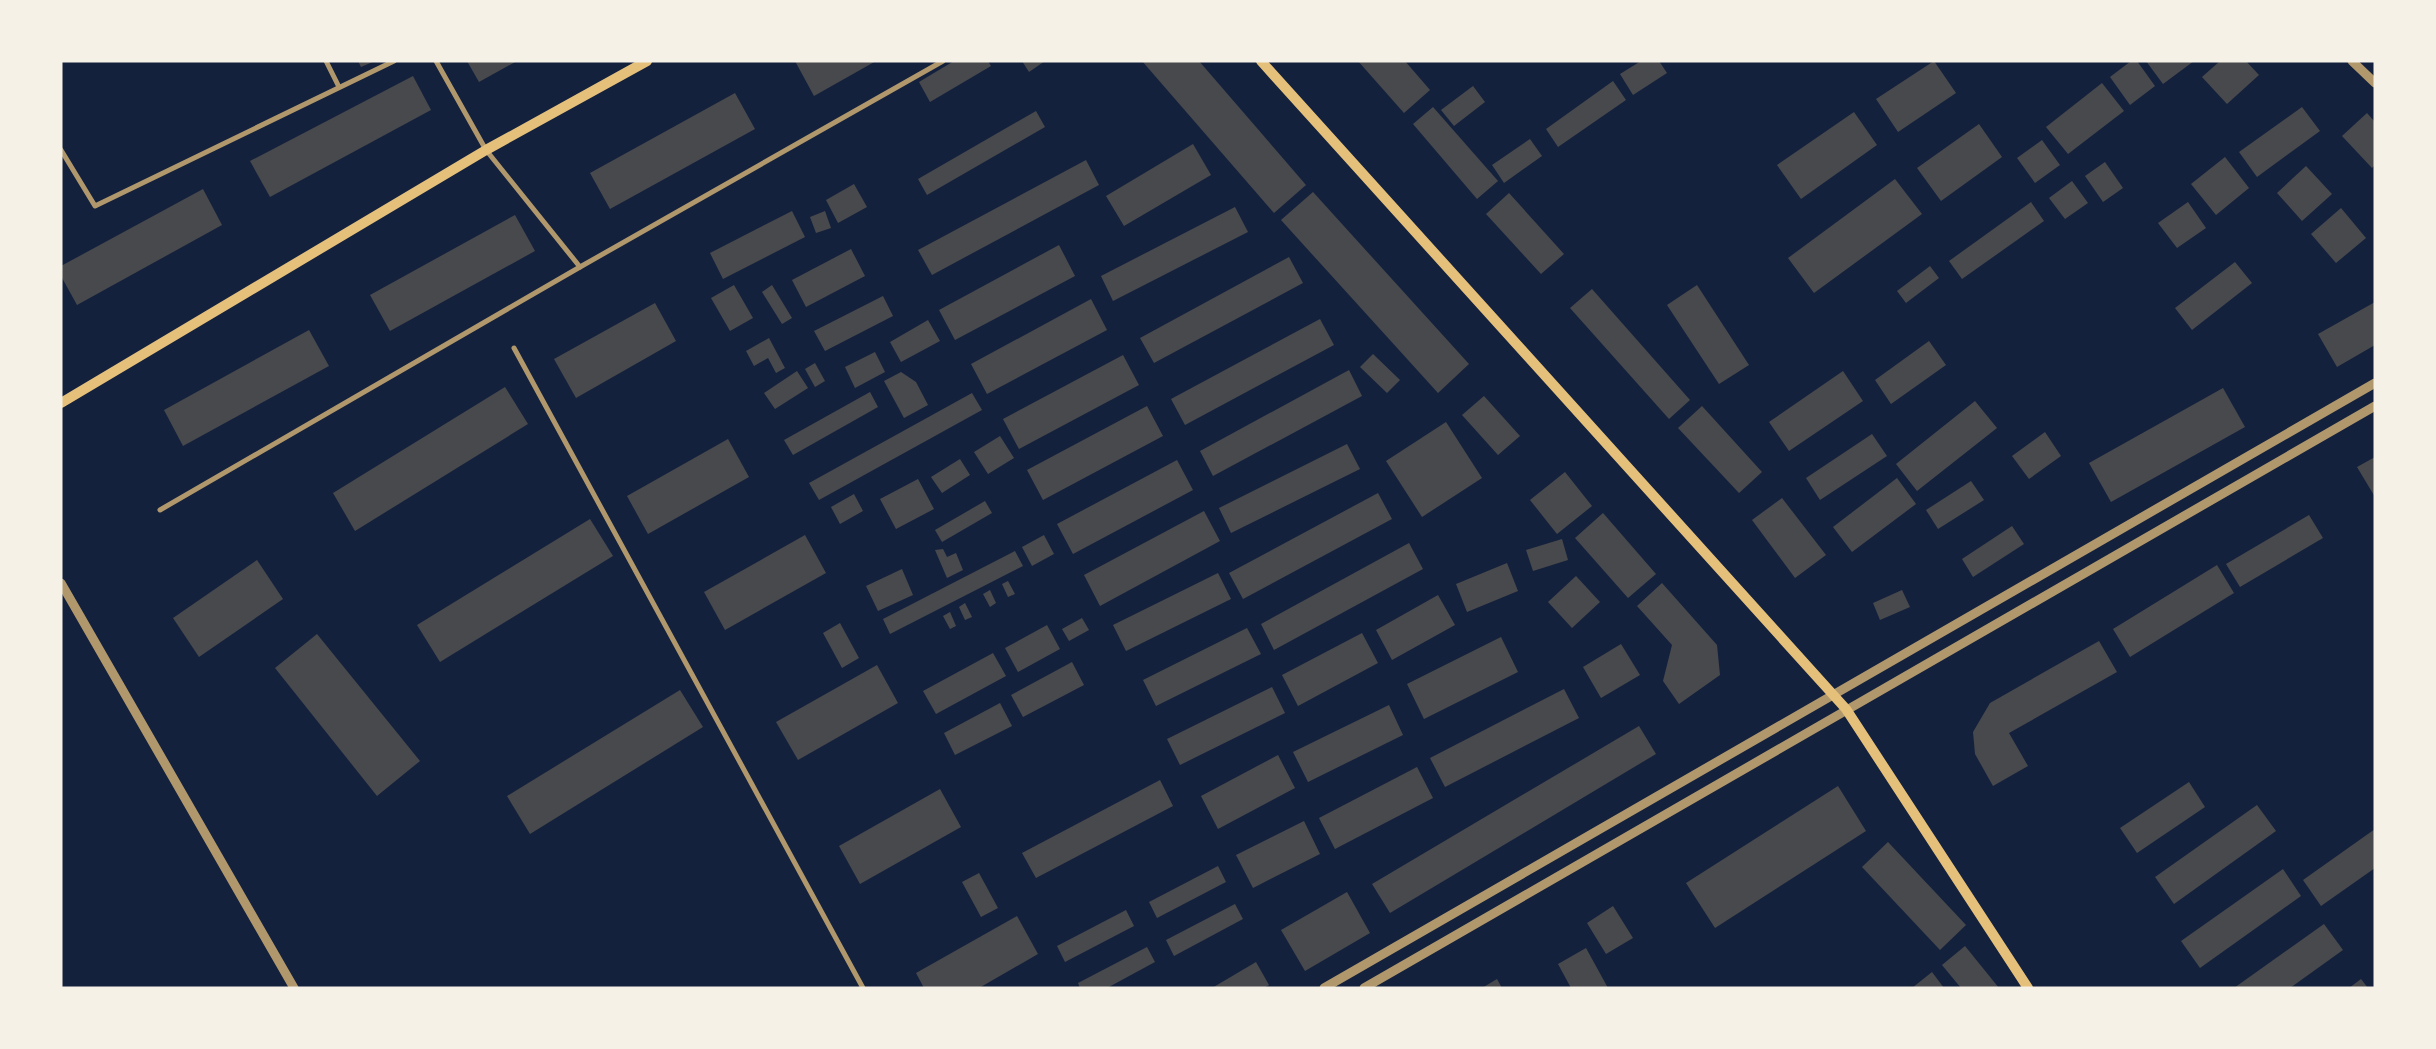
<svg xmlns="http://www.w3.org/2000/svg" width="2436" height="1049" viewBox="0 0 2436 1049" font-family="'PT Sans Narrow',sans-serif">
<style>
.building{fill:#48494c}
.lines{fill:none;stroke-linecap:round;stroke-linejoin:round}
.minor{stroke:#b1986c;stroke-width:5}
.tertiary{stroke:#b1986c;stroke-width:9}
.secondary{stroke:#e5c07b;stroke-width:10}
</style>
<rect width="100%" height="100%" fill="#14213d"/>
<g class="building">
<polygon points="358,61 375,61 361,67"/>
<polygon points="467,61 517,61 479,82"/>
<polygon points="795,61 876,61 814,96"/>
<polygon points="954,61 988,61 991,66 930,102 919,82"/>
<polygon points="1022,61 1045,61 1029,72"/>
<polygon points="1142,61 1199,61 1306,185 1274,213"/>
<polygon points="1358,61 1405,61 1430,90 1404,113"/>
<polygon points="1641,61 1659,61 1667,73 1633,95 1620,74"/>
<polygon points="1934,61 1956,93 1898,132 1876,99"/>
<polygon points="2131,61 2137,61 2155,86 2130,105 2110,77"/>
<polygon points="2146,61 2194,61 2163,84"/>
<polygon points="2220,61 2246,61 2259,75 2227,104 2202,77"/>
<polygon points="413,76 431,110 270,197 250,161"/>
<polygon points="1613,81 1626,100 1558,147 1546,129"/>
<polygon points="2102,83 2124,111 2068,154 2046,127"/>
<polygon points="1473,86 1485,102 1454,126 1441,110"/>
<polygon points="735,93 755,129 610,209 590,173"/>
<polygon points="1433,107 1498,181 1477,199 1413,124"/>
<polygon points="2302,107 2320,131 2257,177 2239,152"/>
<polygon points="1036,111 1045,127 927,195 918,179"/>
<polygon points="1854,112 1877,145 1801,199 1777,165"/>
<polygon points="2367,113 2375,122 2375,165 2372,168 2342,136"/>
<polygon points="1979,124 2002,157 1941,201 1917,168"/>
<polygon points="1530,139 1542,156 1504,183 1492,165"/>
<polygon points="2042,140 2060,165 2035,183 2017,158"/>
<polygon points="1193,144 1211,175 1124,226 1106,196"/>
<polygon points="2225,157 2249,188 2216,215 2191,184"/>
<polygon points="1086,160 1099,185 932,275 918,250"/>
<polygon points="2105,162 2123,188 2103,202 2085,176"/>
<polygon points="2306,166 2332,194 2302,221 2277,193"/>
<polygon points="1895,179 1922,214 1814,293 1788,258"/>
<polygon points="2072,181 2088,203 2065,219 2049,198"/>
<polygon points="854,184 867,207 838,223 826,200"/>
<polygon points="203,189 222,225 77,305 61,276 61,266"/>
<polygon points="1313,192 1469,364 1438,393 1281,220"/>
<polygon points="1509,193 1564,254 1541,274 1486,214"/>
<polygon points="2031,202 2044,221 1962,279 1949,261"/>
<polygon points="2188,202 2206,228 2177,248 2158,223"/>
<polygon points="1235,207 1248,232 1113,301 1101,276"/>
<polygon points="2341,208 2366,238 2336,263 2311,234"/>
<polygon points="792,211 805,237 723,279 710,253"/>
<polygon points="825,211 831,228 816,233 810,217"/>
<polygon points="515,215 535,251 390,331 370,295"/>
<polygon points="1059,245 1075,276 955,340 939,310"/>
<polygon points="851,249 865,276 806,307 792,280"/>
<polygon points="1289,257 1303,283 1154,363 1140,338"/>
<polygon points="2235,262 2252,283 2192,330 2175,308"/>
<polygon points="1930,266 1939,278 1906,303 1897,291"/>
<polygon points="734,285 753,318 730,331 711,298"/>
<polygon points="772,285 792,318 782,324 762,292"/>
<polygon points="1697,285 1749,365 1719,384 1667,305"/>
<polygon points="1592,289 1690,400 1669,419 1570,308"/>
<polygon points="883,296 893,316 825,351 814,331"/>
<polygon points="1091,299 1107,330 987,394 971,364"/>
<polygon points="2375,302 2375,345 2337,367 2318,334"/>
<polygon points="655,303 676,341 576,398 554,359"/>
<polygon points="1320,319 1334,345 1185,425 1171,399"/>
<polygon points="928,320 940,341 901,362 890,342"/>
<polygon points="309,330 329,366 183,446 164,410"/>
<polygon points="769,338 785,368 776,373 768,358 754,366 746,351"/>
<polygon points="1929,341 1946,365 1891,404 1875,380"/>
<polygon points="875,352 885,372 855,388 845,367"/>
<polygon points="1373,354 1400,380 1387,393 1360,367"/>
<polygon points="1123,355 1139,385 1019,449 1003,419"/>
<polygon points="815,363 825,381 815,387 805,369"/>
<polygon points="1349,370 1362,396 1213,476 1200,451"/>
<polygon points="797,371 808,388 775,409 764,393"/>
<polygon points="1843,371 1863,401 1789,451 1769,422"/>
<polygon points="901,372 916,382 928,405 904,418 884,381"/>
<polygon points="505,387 528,424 355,531 333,493"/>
<polygon points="2223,388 2245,427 2111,502 2089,463"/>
<polygon points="870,392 878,407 793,455 784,440"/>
<polygon points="972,393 982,410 819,500 809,483"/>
<polygon points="1484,396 1520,436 1498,455 1462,415"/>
<polygon points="1975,401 1997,428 1917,491 1896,464"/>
<polygon points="1147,406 1163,436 1043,500 1027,470"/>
<polygon points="1702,406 1762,472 1739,493 1678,428"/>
<polygon points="1446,422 1482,478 1422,517 1386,461"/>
<polygon points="2045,432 2061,456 2029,479 2012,456"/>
<polygon points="1872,434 1887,456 1820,500 1806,478"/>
<polygon points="1000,436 1014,458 988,474 974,452"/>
<polygon points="728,439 749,477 648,534 627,496"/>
<polygon points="1347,444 1360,469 1231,533 1219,508"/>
<polygon points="2375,457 2375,497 2357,467"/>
<polygon points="960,459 970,475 942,493 931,477"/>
<polygon points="1177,460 1193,490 1073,554 1057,524"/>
<polygon points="1565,472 1592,506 1557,534 1530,500"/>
<polygon points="1897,478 1916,504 1852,552 1833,527"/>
<polygon points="918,479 934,509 896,529 880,499"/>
<polygon points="1971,481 1984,500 1938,529 1926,510"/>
<polygon points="1378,493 1392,519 1243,599 1229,573"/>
<polygon points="854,494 863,511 840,524 831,507"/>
<polygon points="1782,498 1826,555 1795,578 1752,520"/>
<polygon points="985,501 992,513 942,542 935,530"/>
<polygon points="1204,511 1220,541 1100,606 1084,575"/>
<polygon points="1603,513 1656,574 1628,598 1575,538"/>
<polygon points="2309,515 2323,538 2240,587 2226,564"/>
<polygon points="590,519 613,556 440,662 417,625"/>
<polygon points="2012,526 2024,544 1973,577 1962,559"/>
<polygon points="805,535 826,573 725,630 704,592"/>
<polygon points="1044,535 1054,554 1032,566 1022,547"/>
<polygon points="1562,539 1568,560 1533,571 1526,550"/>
<polygon points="1409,543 1423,569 1274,650 1261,624"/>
<polygon points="943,549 947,557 956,553 963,570 947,578 935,550"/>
<polygon points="1015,551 1023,566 890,634 883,619"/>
<polygon points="257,560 283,599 199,657 173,618"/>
<polygon points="1507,563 1518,591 1467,612 1456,584"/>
<polygon points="2217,565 2234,593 2130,657 2113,629"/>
<polygon points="902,569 913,595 878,611 866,586"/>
<polygon points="1218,573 1231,599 1126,651 1113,625"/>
<polygon points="1576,576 1600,602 1572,628 1548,602"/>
<polygon points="1008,581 1015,594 1008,597 1002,584"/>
<polygon points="1662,583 1717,645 1720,675 1679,704 1663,681 1672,645 1637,606"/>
<polygon points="990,590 996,603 990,607 983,594"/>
<polygon points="1902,590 1910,607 1880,620 1873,603"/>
<polygon points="1438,595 1455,625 1392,660 1376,630"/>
<polygon points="965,603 972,617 965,620 959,607"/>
<polygon points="950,612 956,626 950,629 943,616"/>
<polygon points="1082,618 1089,630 1069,641 1062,629"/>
<polygon points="840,623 859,658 842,668 823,633"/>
<polygon points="1047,625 1060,649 1018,672 1005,648"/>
<polygon points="1247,628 1261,654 1156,706 1143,680"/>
<polygon points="1362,633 1378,663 1298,706 1282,675"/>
<polygon points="317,634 420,761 377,796 275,668"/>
<polygon points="1501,637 1518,672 1424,719 1407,684"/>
<polygon points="2099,641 2117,672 2009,733 2028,766 1993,786 1975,754 1973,732 1990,703"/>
<polygon points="1621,644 1640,675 1601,698 1583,667"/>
<polygon points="993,653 1006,676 936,714 923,691"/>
<polygon points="1072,662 1084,685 1023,717 1011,695"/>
<polygon points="877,665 898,703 798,760 776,722"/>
<polygon points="1272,687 1285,713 1180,765 1167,739"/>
<polygon points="1564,689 1579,718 1445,787 1430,758"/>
<polygon points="680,690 703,727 530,834 507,796"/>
<polygon points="1000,703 1012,726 955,755 944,733"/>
<polygon points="1389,705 1403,735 1308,782 1293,752"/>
<polygon points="1639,726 1656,754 1390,913 1372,884"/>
<polygon points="1278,755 1295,788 1218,829 1201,796"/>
<polygon points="1417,767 1433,798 1335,849 1319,818"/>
<polygon points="1160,780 1173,806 1036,878 1022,853"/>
<polygon points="2189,782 2205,807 2137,853 2120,828"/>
<polygon points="1838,786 1866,831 1715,928 1686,883"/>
<polygon points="940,789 961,827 860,884 839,846"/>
<polygon points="2257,805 2276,831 2174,904 2155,877"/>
<polygon points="1304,821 1320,854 1253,888 1236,855"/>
<polygon points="2375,829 2375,868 2321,906 2303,880"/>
<polygon points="1888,842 1966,925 1940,950 1862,867"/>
<polygon points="1218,866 1226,882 1157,918 1149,902"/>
<polygon points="2283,869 2301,896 2200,968 2181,941"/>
<polygon points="979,873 998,908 981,917 962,882"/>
<polygon points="1347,892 1370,933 1305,971 1281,930"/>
<polygon points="1235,904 1243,919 1174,956 1166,940"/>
<polygon points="1613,906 1633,938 1606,954 1587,923"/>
<polygon points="1126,910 1134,926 1065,962 1057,946"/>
<polygon points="1017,916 1038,954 979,988 924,988 916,973"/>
<polygon points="2324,924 2343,950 2290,988 2234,988"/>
<polygon points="1965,946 1999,988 1961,988 1942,965"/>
<polygon points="1147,947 1155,962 1107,988 1080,988 1078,983"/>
<polygon points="1586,948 1608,988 1571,988 1558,964"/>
<polygon points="1256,962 1269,985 1264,988 1212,988"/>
<polygon points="1932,972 1944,988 1912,988"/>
<polygon points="1497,979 1502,988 1482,988"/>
<polygon points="2361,979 2368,988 2349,988"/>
</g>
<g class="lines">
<g class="minor">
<polyline points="326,61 339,87"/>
<polyline points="61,150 95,206 394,61"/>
<polyline points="580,267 943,61"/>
<polyline points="514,348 863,988"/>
<polyline points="160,510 580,267 486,150 436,61"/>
</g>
<g class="tertiary">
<polyline points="2352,61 2375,83"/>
<polyline points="61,583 294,988"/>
<polyline points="1324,988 2375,383"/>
<polyline points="1364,988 2375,406"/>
</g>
<g class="secondary">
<polyline points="1261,61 1846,709 2028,988"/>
<polyline points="61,403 486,150 647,61"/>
</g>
</g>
<rect width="2436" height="1049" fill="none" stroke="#f6f1e7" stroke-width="125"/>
</svg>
